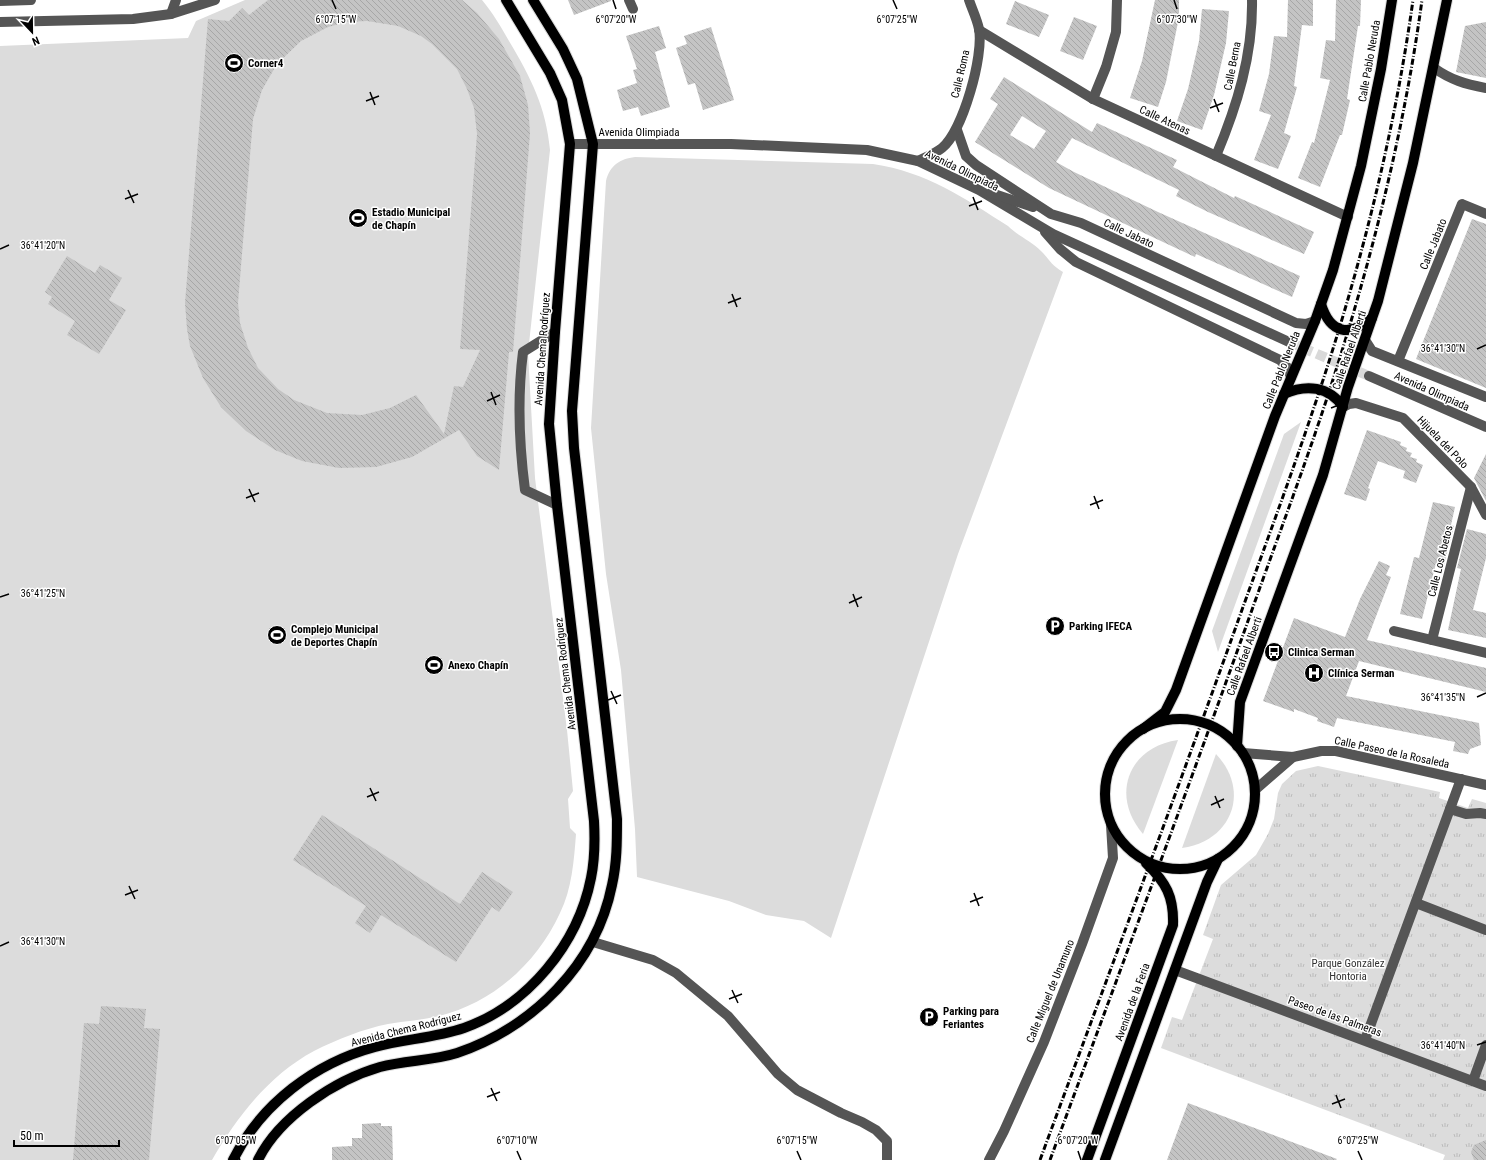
<svg xmlns="http://www.w3.org/2000/svg" width="1486" height="1160" viewBox="0 0 1486 1160" font-family="'Roboto Condensed',sans-serif">
<style>
.green{fill:#dcdcdc}
.park{fill:url(#park-tufts)}
.building{fill:url(#building-back-hatch);fill-rule:evenodd}
.lines{fill:none;stroke-linecap:round;stroke-linejoin:round}
.minor-tunnel{stroke:#d9d9d9;stroke-width:10;stroke-dasharray:10 5;stroke-linecap:butt}
.major-casing{stroke:#dbdbdb;stroke-width:12}
.minor{stroke:#555;stroke-width:10}
.major{stroke:#000;stroke-width:10}
.rail{stroke:#000;stroke-width:3;stroke-dasharray:6 2 1 2;stroke-linecap:butt}
.ticks{fill:none;stroke:#000;stroke-width:1.5}
.labels{text-anchor:middle;stroke-width:3;stroke-linejoin:round;paint-order:stroke}
.street-label{font-size:11px;fill:#000;stroke:#fff}
.poi-label{font-size:11px;font-weight:bold;fill:#000;stroke:#fff;text-anchor:start}
.park-label{font-size:11px;fill:#333;stroke:#fff}
.ticks-label{font-size:10px;text-anchor:middle;fill:#000;stroke:#fff;stroke-width:3;stroke-linejoin:round;paint-order:stroke}
</style>
<defs>
<pattern id="park-tufts" width="24" height="20" patternUnits="userSpaceOnUse"><rect width="24" height="20" fill="#dcdcdc"/><path d="M3 7l-1-3M5 7V3M7 7l1-3M15 17l-1-3M17 17v-4M19 17l1-3" fill="none" stroke="#bbb"/></pattern>
<pattern id="building-back-hatch" width="6" height="6" patternUnits="userSpaceOnUse"><rect width="6" height="6" fill="#c4c4c4"/><path d="M-1 5l2 2M0 0l6 6M5-1l2 2" fill="none" stroke="#a7a7a7"/></pattern>
</defs>
<rect width="100%" height="100%" fill="#fff"/>
<g class="green">
<path d="M245 0H482C493 13 501 27 509 41 531 78 546 107 550 150L528 353 535 478 567 730 573 791 568 799 570 828 576 834C574 860 572 889 560 913 537 963 493 1003 439 1016 423 1020 405 1021 388 1024 363 1029 338 1039 314 1051 269 1075 237 1117 212 1160H0V46L188 38 196 21Z"/>
<path d="M635 157 873 164C927 172 964 198 1008 226 1018 236 1031 241 1041 251 1050 260 1051 265 1063 272L958 554 831 938 804 921 766 915 729 901 637 877 635 829 621 670 606 574 591 428 606 181C610 165 620 159 635 157Z"/>
<polygon points="1301,422 1218,652 1212,631 1284,434"/>
<path d="M1178 740 1143 834C1110 796 1128 747 1178 740Z"/>
<path d="M1216 754C1251 791 1232 841 1182 848Z"/>
</g>
<polygon class="park" points="1318,766 1440,792 1439,798 1468,808 1472,799 1486,803 1486,1160 1443,1160 1445,1155 1161,1048 1172,1017 1182,1020 1213,939 1203,935 1221,885 1256,855 1268,834 1274,819 1278,793 1282,784 1296,771"/>
<g class="building">
<path d="M268 0H462L477 13 499 39 520 76 528 105 530 133 513 352H509L499 470 477 456 459 430 412 457 376 467 339 468 302 461 275 450 246 431 221 407 203 378 190 346 187 329 185 303 208 19 229 21 242 8 249 15ZM367 21 398 26 421 36 432 44 457 69 467 89 474 108 477 134 460 349 480 350 463 387 454 386 444 434 416 395 390 408 362 415 327 413 294 400 278 389 258 368 248 348 240 323 238 303 253 119 262 90 277 64 301 41 328 27 347 22Z"/>
<polygon points="568,0 611,0 611,1 574,15"/>
<polygon points="1155,0 1179,0 1179,17 1166,82 1158,107 1130,98 1142,61"/>
<polygon points="1288,0 1313,0 1313,26 1302,25 1294,86 1297,87 1284,133 1291,136 1278,169 1254,160 1271,115 1259,111 1269,74 1274,36 1287,37"/>
<polygon points="1336,0 1361,0 1360,26 1358,26 1347,99 1350,100 1342,135 1340,135 1320,187 1298,178 1312,142 1314,143 1330,80 1320,78 1326,40 1335,41"/>
<polygon points="1015,1 1049,15 1039,37 1006,24"/>
<polygon points="1202,9 1229,11 1226,43 1214,95 1202,130 1177,121 1188,89 1199,41"/>
<polygon points="1074,17 1097,26 1083,60 1060,51"/>
<polygon points="1486,22 1486,78 1456,72 1465,26"/>
<polygon points="659,26 666,48 655,52 670,107 641,116 638,107 623,111 617,90 637,83 633,70 637,69 626,36"/>
<polygon points="711,27 734,100 703,110 695,83 688,85 676,48 687,44 684,36"/>
<path d="M1004 77 1092 132 1097 123 1177 160 1173 167 1234 198 1235 196 1314 232 1304 254 1208 212 1176 196 1179 190 1072 138 1056 162 1074 172 1158 212 1300 276 1292 297 1196 254 1195 257 1163 242 1049 188 975 142 998 104 990 99ZM1022 116 1046 131 1034 149 1010 135Z"/>
<polygon points="1472,219 1486,224 1486,388 1416,359"/>
<polygon points="67,256 95,273 100,265 122,278 109,300 126,310 99,354 67,335 75,321 48,304 52,297 45,292"/>
<polygon points="1367,430 1401,442 1400,445 1407,448 1406,451 1412,453 1410,457 1417,459 1416,462 1423,465 1416,483 1403,478 1405,471 1378,461 1368,488 1370,489 1366,501 1344,494"/>
<polygon points="1486,454 1486,501 1474,478"/>
<polygon points="1433,502 1455,507 1451,525 1454,526 1444,565 1436,563 1422,619 1400,614 1414,557 1419,558"/>
<polygon points="1467,529 1486,534 1486,558 1473,610 1486,613 1486,638 1448,630 1461,569 1457,568"/>
<polygon points="1379,561 1390,566 1386,575 1391,577 1367,640 1486,668 1486,692 1359,661 1346,696 1479,723 1481,745 1470,749 1468,754 1453,751 1455,742 1337,718 1334,727 1317,721 1318,718 1294,709 1294,712 1263,701 1294,618 1345,637 1360,599"/>
<polygon points="322,815 460,904 482,872 513,892 499,912 492,907 456,962 381,915 370,933 355,923 366,906 293,860"/>
<polygon points="101,1006 146,1009 144,1028 160,1029 149,1160 73,1160 84,1023 99,1024"/>
<polygon points="1188,1103 1337,1159 1336,1160 1167,1160"/>
<polygon points="381,1123 381,1126 392,1126 393,1160 332,1160 332,1147 352,1146 352,1138 362,1138 362,1124"/>
<polygon points="1486,1140 1486,1160 1474,1160 1471,1152 1474,1145"/>
</g>
<g class="lines">
<polyline class="minor-tunnel" points="1289,342 1369,376"/>
<g class="major-casing">
<g id="major">
<path d="M1321 304C1330 333 1349 338 1372 318"/>
<path d="M1284 394C1306 384 1329 386 1343 407"/>
<circle cx="1180" cy="794" r="75"/>
<polyline points="1143,729 1165,712 1176,690 1275,416 1315,321 1333,270 1361,166 1381,69 1392,0"/>
<polyline points="1237,746 1240,702 1323,475 1348,387 1378,301 1413,163 1447,0"/>
<path d="M233 1160C261 1104 315 1063 375 1047 404 1039 435 1038 464 1028 528 1005 578 944 591 878 595 859 595 840 594 821L557 505 549 424 555 332 570 144 562 100 550 73 506 0"/>
<path d="M258 1160C279 1117 335 1080 380 1067 406 1060 432 1061 457 1053 533 1027 596 965 612 885 617 863 617 841 617 819L574 448 572 411 593 144 577 79 563 49 533 0"/>
<path d="M1087 1160 1173 925C1174 897 1166 882 1146 863"/>
<polyline points="1105,1160 1207,882 1218,859"/>
</g>
</g>
<g class="minor">
<polyline points="629,0 633,9"/>
<polyline points="0,1 31,0"/>
<polyline points="171,14 176,0"/>
<polyline points="0,22 133,19 171,14 215,0"/>
<polyline points="979,30 1093,99 1348,217"/>
<path d="M1434 68C1451 80 1465 84 1486 88"/>
<polyline points="1093,99 1106,67 1116,32 1117,0"/>
<polyline points="957,130 966,156 976,165 1051,214 1081,223 1296,323 1306,324 1315,321"/>
<polyline points="570,144 731,144 867,150 918,161 979,190 1053,234 1289,342"/>
<path d="M1216 156C1237 106 1253 55 1252 0"/>
<path d="M918 161C926 157 936 153 942 148 963 131 984 55 979 29 977 19 972 9 969 0"/>
<polyline points="991,193 1033,207"/>
<polyline points="1045,232 1060,249 1076,262 1280,360 1287,367 1291,377"/>
<path d="M555 332 523 352C517 399 519 444 525 490L557 505"/>
<polyline points="1365,340 1372,351 1486,397"/>
<polyline points="1398,361 1462,204 1486,214"/>
<polyline points="1369,376 1486,427"/>
<polyline points="1343,407 1349,404 1356,403 1403,418 1471,487 1486,515"/>
<polyline points="1394,631 1486,653"/>
<polyline points="1432,640 1471,487"/>
<polyline points="1243,753 1293,757 1321,751 1336,751 1486,785"/>
<polyline points="1255,790 1293,757"/>
<polyline points="1450,809 1466,814 1480,813 1486,814"/>
<polyline points="1416,903 1486,930"/>
<polyline points="593,942 653,960 676,973 728,1016 778,1074 797,1090 841,1113 862,1122 876,1130 887,1141 887,1160"/>
<polyline points="1175,970 1486,1086"/>
<polyline points="1365,1040 1461,779"/>
<polyline points="1473,1081 1486,1045"/>
<polyline points="989,1160 1004,1131 1044,1042 1082,944 1113,858 1111,825"/>
</g>
<use href="#major" class="major"/>
<g class="rail">
<path d="M1040 1160C1108 976 1177 792 1243 607 1265 546 1288 484 1309 422 1356 285 1393 143 1413 0"/>
<path d="M1050 1160C1118 976 1187 792 1253 607 1281 528 1311 450 1336 370 1374 250 1405 125 1422 0"/>
</g>
</g>
<path class="ticks" d="M332 0 336 9M613 0 616 9M893 0 897 9M1174 0 1177 9M370 92 375 105M1214 99 1219 112M366 101 379 96M1210 108 1223 103M128 190 134 203M973 197 978 210M125 199 138 194M969 206 982 201M0 249 9 245M732 294 737 307M728 303 741 298M1477 349 1486 345M491 392 496 405M1335 399 1340 412M487 401 500 395M1331 408 1344 403M249 489 255 502M1094 496 1099 509M246 498 259 493M1090 505 1103 500M853 594 858 607M0 597 9 594M849 603 862 597M611 691 617 704M1477 697 1486 693M608 700 621 695M370 788 376 801M1215 796 1220 808M367 797 379 792M1211 805 1224 799M129 886 135 899M974 893 979 906M125 895 138 890M970 902 983 897M0 946 9 942M732 990 738 1003M729 999 742 994M1477 1045 1486 1042M491 1088 497 1101M1336 1095 1341 1108M487 1097 500 1092M1332 1104 1345 1099M236 1151 240 1160M517 1151 521 1160M797 1151 801 1160M1078 1151 1081 1160M1358 1151 1362 1160"/>
<defs>
<g id="stadium-disc" transform="scale(1)"><circle r="9.5" fill="#000" stroke="#fff"/><path d="M0-5a6.5 5 0 1 0 0 10a6.5 5 0 1 0 0-10ZM-3.5-1.8h7v3.6h-7Z" fill="#fff"/></g>
<g id="parking-disc" transform="scale(1)"><circle r="9.5" fill="#000" stroke="#fff"/><path d="M-3.5-5.5H1a3.5 3.5 0 0 1 0 7H-1V5.5H-3.5ZM-1-3.4V-.6H.8a1.4 1.4 0 0 0 0-2.8Z" fill="#fff"/></g>
<g id="bus-disc" transform="scale(1)"><circle r="9.5" fill="#000" stroke="#fff"/><path d="M-5-6H5V4H4V6H2V4H-2V6H-4V4H-5ZM-3.5-4V0h7V-4ZM-3.5 1.2v1.5H-2V1.2ZM2 1.2v1.5H3.5V1.2Z" fill="#fff"/></g>
<g id="hospital-disc" transform="scale(1)"><circle r="9.5" fill="#000" stroke="#fff"/><path d="M-5-5h3v3.5h4V-5h3V5h-3V1.5h-4V5h-3Z" fill="#fff"/></g>
</defs>
<g fill-rule="evenodd">
<use href="#stadium-disc" x="234" y="63"/>
<use href="#stadium-disc" x="358" y="218"/>
<use href="#parking-disc" x="1055" y="626"/>
<use href="#stadium-disc" x="277" y="635"/>
<use href="#bus-disc" x="1274" y="652"/>
<use href="#stadium-disc" x="434" y="665"/>
<use href="#hospital-disc" x="1314" y="673"/>
<use href="#parking-disc" x="929" y="1017"/>
</g>
<g class="labels">
<g class="street-label">
<text transform="translate(1369 61) rotate(-80)" y="4">Calle Pablo Neruda</text>
<text transform="translate(1232 66) rotate(-79)" y="4">Calle Berna</text>
<text transform="translate(960 74) rotate(-77)" y="4">Calle Roma</text>
<text transform="translate(1165 120) rotate(25)" y="4">Calle Atenas</text>
<text x="639" y="136">Avenida Olimpiada</text>
<text transform="translate(962 170) rotate(26)" y="4">Avenida Olimpiada</text>
<text transform="translate(1129 233) rotate(25)" y="4">Calle Jabato</text>
<text transform="translate(1433 244) rotate(-68)" y="4">Calle Jabato</text>
<text transform="translate(542 349) rotate(-86)" y="4">Avenida Chema Rodríguez</text>
<text transform="translate(1349 350) rotate(-71)" y="4">Calle Rafael Alberti</text>
<text transform="translate(1281 370) rotate(-68)" y="4">Calle Pablo Neruda</text>
<text transform="translate(1432 391) rotate(24)" y="4">Avenida Olimpiada</text>
<text transform="translate(1443 442) rotate(46)" y="4">Hijuela del Polo</text>
<text transform="translate(1440 561) rotate(-76)" y="4">Calle Los Abetos</text>
<text transform="translate(1244 656) rotate(-70)" y="4">Calle Rafael Alberti</text>
<text transform="translate(565 674) rotate(-97)" y="4">Avenida Chema Rodríguez</text>
<text transform="translate(1392 752) rotate(12)" y="4">Calle Paseo de la Rosaleda</text>
<text transform="translate(1050 991) rotate(-68)" y="4">Calle Miguel de Unamuno</text>
<text transform="translate(1132 1002) rotate(-70)" y="4">Avenida de la Feria</text>
<text transform="translate(1335 1016) rotate(20)" y="4">Paseo de las Palmeras</text>
<text transform="translate(406 1029) rotate(-14)" y="4">Avenida Chema Rodríguez</text>
</g>
<g class="poi-label">
<text x="248" y="67">Corner4</text>
<text x="372" y="216">Estadio Municipal<tspan x="372" dy="13">de Chapín</tspan></text>
<text x="1069" y="630">Parking IFECA</text>
<text x="291" y="633">Complejo Municipal<tspan x="291" dy="13">de Deportes Chapín</tspan></text>
<text x="1288" y="656">Clinica Serman</text>
<text x="448" y="669">Anexo Chapín</text>
<text x="1328" y="677">Clínica Serman</text>
<text x="943" y="1015">Parking para<tspan x="943" dy="13">Feriantes</tspan></text>
</g>
<g class="park-label">
<text x="1348" y="967">Parque González<tspan x="1348" dy="13">Hontoria</tspan></text>
</g>
</g>
<g class="ticks-label">
<text x="336" y="23">6°07'15"W</text>
<text x="616" y="23">6°07'20"W</text>
<text x="897" y="23">6°07'25"W</text>
<text x="1177" y="23">6°07'30"W</text>
<text x="43" y="249">36°41'20"N</text>
<text x="1443" y="352">36°41'30"N</text>
<text x="43" y="597">36°41'25"N</text>
<text x="1443" y="701">36°41'35"N</text>
<text x="43" y="945">36°41'30"N</text>
<text x="1443" y="1049">36°41'40"N</text>
<text x="236" y="1144">6°07'05"W</text>
<text x="517" y="1144">6°07'10"W</text>
<text x="797" y="1144">6°07'15"W</text>
<text x="1078" y="1144">6°07'20"W</text>
<text x="1358" y="1144">6°07'25"W</text>
</g>
<g transform="translate(32 32) rotate(158)" stroke="#ffffff" stroke-width="3" paint-order="stroke">
<path d="M0-3L7 15L0 10L-7 15Z" fill="#000000"/>
<text y="-6" font-size="11" font-weight="bold" text-anchor="middle" fill="#000000">N</text>
</g>
<path d="M14 1140v6h105v-6" fill="none" stroke="#000000" stroke-width="2"/>
<text x="20" y="1140" font-size="12" fill="#000000" stroke="#ffffff" stroke-width="3" paint-order="stroke">50 m</text>
</svg>
